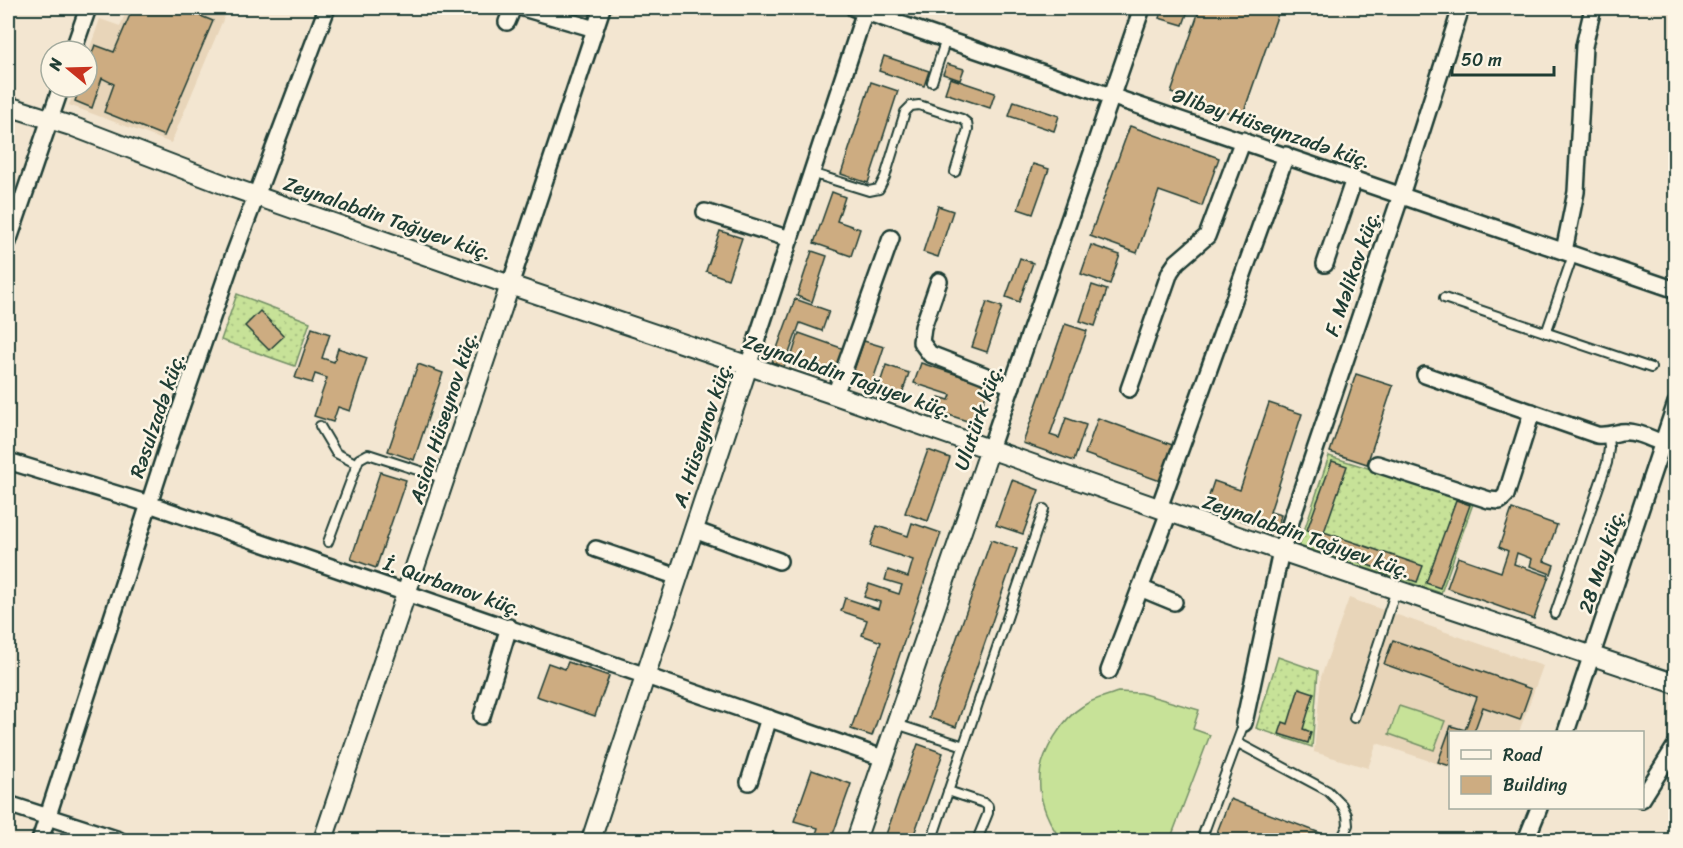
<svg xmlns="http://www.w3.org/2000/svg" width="1683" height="848" viewBox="0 0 1683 848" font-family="Sriracha,sans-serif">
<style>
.built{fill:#e8d5b9}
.grass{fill:url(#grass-dots);stroke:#739066;stroke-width:1.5}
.pitch{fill:#c7e298;stroke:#739066;stroke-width:1.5}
.building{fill:#cdac81;stroke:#1f3d34;stroke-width:1.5}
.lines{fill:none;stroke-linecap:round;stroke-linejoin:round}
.service-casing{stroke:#1f3d34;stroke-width:12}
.minor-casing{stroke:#1f3d34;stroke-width:20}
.tertiary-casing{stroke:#1f3d34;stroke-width:22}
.service{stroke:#fcf5e5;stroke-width:8}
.minor{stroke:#fcf5e5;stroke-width:15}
.tertiary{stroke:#fcf5e5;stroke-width:18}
.labels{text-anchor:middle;stroke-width:5;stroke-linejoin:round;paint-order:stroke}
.street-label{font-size:20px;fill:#1f3d34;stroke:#fcf5e5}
</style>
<defs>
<pattern id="grass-dots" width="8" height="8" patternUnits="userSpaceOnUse" patternTransform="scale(1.5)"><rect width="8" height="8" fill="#c7e298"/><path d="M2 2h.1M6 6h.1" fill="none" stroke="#aac384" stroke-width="1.8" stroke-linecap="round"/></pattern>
</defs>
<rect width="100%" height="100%" fill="#f3e6d1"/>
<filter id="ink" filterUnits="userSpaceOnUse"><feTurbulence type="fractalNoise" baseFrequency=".0167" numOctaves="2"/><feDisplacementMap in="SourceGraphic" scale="12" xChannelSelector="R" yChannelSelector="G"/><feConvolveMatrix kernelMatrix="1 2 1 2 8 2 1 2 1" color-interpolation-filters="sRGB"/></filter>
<g filter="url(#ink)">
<g class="built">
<polygon points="128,8 228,8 171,143 69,105 76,87 87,87 87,56 100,19 120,26"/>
<polygon points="1349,598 1543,666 1519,732 1450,732 1450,768 1377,743 1368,768 1314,752 1321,677"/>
</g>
<g class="grass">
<polygon points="237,294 310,322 295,366 221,340"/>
<polygon points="1329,456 1474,501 1441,593 1299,546"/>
<polygon points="1278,657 1318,671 1312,747 1256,728"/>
</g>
<g class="pitch">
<path d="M1118 692 1140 693 1199 710 1193 729 1210 735 1170 840H1055L1057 834C1047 818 1038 796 1040 776 1041 753 1063 718 1083 706 1092 699 1107 696 1118 692Z"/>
<polygon points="1399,706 1445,721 1434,750 1389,734"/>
</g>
<g class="building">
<polygon points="133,8 181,8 213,21 164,136 104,112 114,84 102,78 92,108 75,101 80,87 87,87 87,67 95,45 114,52"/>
<polygon points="1163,8 1189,8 1183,25 1159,18"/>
<polygon points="1200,8 1280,8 1242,117 1171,93"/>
<polygon points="884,56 929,71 924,86 879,71"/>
<polygon points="947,64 964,69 960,80 943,74"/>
<polygon points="950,78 995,93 990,108 945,93"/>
<polygon points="871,82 898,91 868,183 841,174"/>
<polygon points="1014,101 1059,116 1054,131 1009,116"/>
<polygon points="1130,126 1219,158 1202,206 1159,191 1137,253 1090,236"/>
<polygon points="1033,164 1049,169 1033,214 1018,209"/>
<polygon points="832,192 845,197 837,221 860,229 851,256 814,243"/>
<polygon points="938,206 953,211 938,257 923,252"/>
<polygon points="720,231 742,238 728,279 706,271"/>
<polygon points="1091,245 1120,255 1110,284 1081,274"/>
<polygon points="812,251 827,256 812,302 797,296"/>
<polygon points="1020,258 1033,263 1019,302 1006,297"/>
<polygon points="1092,285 1107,290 1095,326 1080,321"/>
<polygon points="795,299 829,311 822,331 800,323 784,367 772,362"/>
<polygon points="987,302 1002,307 987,352 972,347"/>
<polygon points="260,311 284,336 269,350 245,326"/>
<polygon points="1065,324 1087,331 1050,435 1059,438 1066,418 1086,425 1074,461 1023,443"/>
<polygon points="312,328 330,334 322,358 334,362 338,348 367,358 350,411 338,407 333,422 314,416 327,378 315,374 312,383 295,378"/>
<polygon points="799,333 844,349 834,379 789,364"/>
<polygon points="864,341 884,347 870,389 850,382"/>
<polygon points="921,363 989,385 976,424 934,410 939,397 949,400 951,395 914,383"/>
<polygon points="418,364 443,373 414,460 388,451"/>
<polygon points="886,365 909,373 901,397 878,389"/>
<polygon points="1356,374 1393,386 1367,464 1330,452"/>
<polygon points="1269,403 1302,414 1270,512 1281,515 1276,532 1205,508 1214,481 1240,490"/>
<polygon points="1098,418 1175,446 1163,482 1085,454"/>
<polygon points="928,450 950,458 928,521 905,513"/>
<polygon points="1332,461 1347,466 1324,532 1423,566 1417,582 1315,547 1319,534 1307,530"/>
<polygon points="380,472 406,480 376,568 351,559"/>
<polygon points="1012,480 1039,490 1023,534 996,525"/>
<polygon points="1456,500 1470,505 1440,588 1426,583"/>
<polygon points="1512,509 1557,525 1544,561 1554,565 1551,574 1530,566 1532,559 1517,553 1514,564 1549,576 1534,619 1447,588 1458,557 1501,572 1508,551 1499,547"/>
<polygon points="912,523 941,533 872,736 851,729 881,642 862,635 867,620 841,611 845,598 878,609 880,602 864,597 869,584 899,594 902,585 885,580 888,570 908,577 913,560 870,546 877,526 908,536"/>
<polygon points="991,540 1017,549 956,727 929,718"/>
<polygon points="1393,640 1531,689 1520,720 1483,707 1474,732 1450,732 1450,766 1438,762 1451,726 1465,730 1477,697 1384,664"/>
<polygon points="568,662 609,676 595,716 536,696 548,663 565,669"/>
<polygon points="1299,688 1314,693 1303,729 1311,732 1308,743 1279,734 1283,722 1288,724"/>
<polygon points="918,744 943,753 912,840 884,840"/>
<polygon points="812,770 851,784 831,840 814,840 818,828 794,821"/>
<polygon points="1230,799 1320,833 1317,840 1214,840"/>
<polygon points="773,832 797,840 770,840"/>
</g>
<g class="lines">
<g class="service-casing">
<g id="service">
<polyline points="932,82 946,39"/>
<polyline points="811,173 869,191 879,189 885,177 905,112 911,106 919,105 962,119 967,123 968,129 955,172"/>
<polyline points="1444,298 1651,368"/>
<polyline points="1546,333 1573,255"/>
<polyline points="320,426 336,453 357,464"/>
<polyline points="328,542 359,459 368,454 445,479"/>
<polyline points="1555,614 1607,463 1609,448 1608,436"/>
<polyline points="1354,718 1396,590"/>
<polyline points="896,724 964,746"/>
<polyline points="1238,743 1328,791 1342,805 1347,815 1348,825 1341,840"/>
<polyline points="948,791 984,803 988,806 988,813 977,840"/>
<polyline points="932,839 1044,509"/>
<polyline points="1201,840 1244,723"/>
</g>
</g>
<g class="minor-casing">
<g id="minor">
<polyline points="523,8 595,29"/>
<polyline points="854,8 1676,290"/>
<polyline points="507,22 512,10 515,8"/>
<polyline points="73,51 88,8"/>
<polyline points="705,212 790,239"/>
<polyline points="8,242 61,87"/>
<polyline points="1564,251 1576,192 1584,46 1593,8"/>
<polyline points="1325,264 1354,179"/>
<polyline points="939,281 923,327 921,342 930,354 1012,386"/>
<polyline points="510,285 602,8"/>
<polyline points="748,366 866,8"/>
<path d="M1425 375 1597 435C1607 436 1612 434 1621 432 1634 430 1650 438 1662 443"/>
<polyline points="1129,389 1170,272 1177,262 1207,236 1243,140"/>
<polyline points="835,395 891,238"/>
<polyline points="990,449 1142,8"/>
<polyline points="8,461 149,504 883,758"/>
<polyline points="1377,464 1489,500 1500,501 1506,495 1532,412"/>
<polyline points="1159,508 1286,155"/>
<polyline points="694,530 779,561"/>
<polyline points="596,549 678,577"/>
<polyline points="1140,588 1174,602"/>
<polyline points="1109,671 1169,512"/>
<polyline points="482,716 509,627"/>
<polyline points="1244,723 1281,551 1401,195 1461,8"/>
<polyline points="1566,732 1676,403"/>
<polyline points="749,782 769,718"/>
<polyline points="1642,799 1676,745"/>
<polyline points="8,804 119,840"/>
<polyline points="40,840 171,436 233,257 327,8"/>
<polyline points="1526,840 1539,808"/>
</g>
</g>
<g class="tertiary-casing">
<g id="tertiary">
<polyline points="8,106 74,127 228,186 510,285 835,395 1281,551 1676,684"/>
<polyline points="323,840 510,285"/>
<polyline points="591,840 748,366"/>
<polyline points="856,840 990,449"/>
</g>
</g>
<use href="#service" class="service"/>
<use href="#minor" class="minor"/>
<use href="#tertiary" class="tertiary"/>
</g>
</g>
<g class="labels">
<g class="street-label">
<text transform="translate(1272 128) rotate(19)" y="7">Əlibəy Hüseynzadə küç.</text>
<text transform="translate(388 218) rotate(19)" y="7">Zeynalabdin Tağıyev küç.</text>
<text transform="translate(1352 273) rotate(-71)" y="7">F. Məlikov küç.</text>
<text transform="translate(848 376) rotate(19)" y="7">Zeynalabdin Tağıyev küç.</text>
<text transform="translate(157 415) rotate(-71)" y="7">Rəsulzadə küç.</text>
<text transform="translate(443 417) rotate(-72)" y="7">Asian Hüseynov küç.</text>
<text transform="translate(978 417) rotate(-71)" y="7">Ulutürk küç.</text>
<text transform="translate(702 434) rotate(-72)" y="7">A. Hüseynov küç.</text>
<text transform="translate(1307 536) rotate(19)" y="7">Zeynalabdin Tağıyev küç.</text>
<text transform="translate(1601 561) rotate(-72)" y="7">28 May küç.</text>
<text transform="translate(453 586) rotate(19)" y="7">İ. Qurbanov küç.</text>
</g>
</g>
<rect width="1683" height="848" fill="none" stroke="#fcf5e5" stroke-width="30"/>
<rect x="15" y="15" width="1653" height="818" fill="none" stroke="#1f3d34" stroke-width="2" filter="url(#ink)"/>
<rect x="1449" y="731" width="195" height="78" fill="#fcf5e5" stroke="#a4ab9e" stroke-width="1.5"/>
<rect x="1461" y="750" width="30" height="9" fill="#fcf5e5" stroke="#a4ab9e" stroke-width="1.5"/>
<text x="1503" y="761" font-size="18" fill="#1f3d34">Road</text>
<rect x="1461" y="776" width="30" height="18" fill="#cdac81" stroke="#a4ab9e" stroke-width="1.5"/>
<text x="1503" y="791" font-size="18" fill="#1f3d34">Building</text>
<g transform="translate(69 69) rotate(289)"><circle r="28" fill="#fcf5e5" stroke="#a4ab9e" stroke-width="1.5"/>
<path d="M0-4.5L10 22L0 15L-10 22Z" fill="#c8321e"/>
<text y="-9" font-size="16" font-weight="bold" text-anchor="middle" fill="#1f3d34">N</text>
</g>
<path d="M1452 66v9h102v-9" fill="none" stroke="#1f3d34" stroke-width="3"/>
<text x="1461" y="66" font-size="18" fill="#1f3d34" stroke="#fcf5e5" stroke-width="4.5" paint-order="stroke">50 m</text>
</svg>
